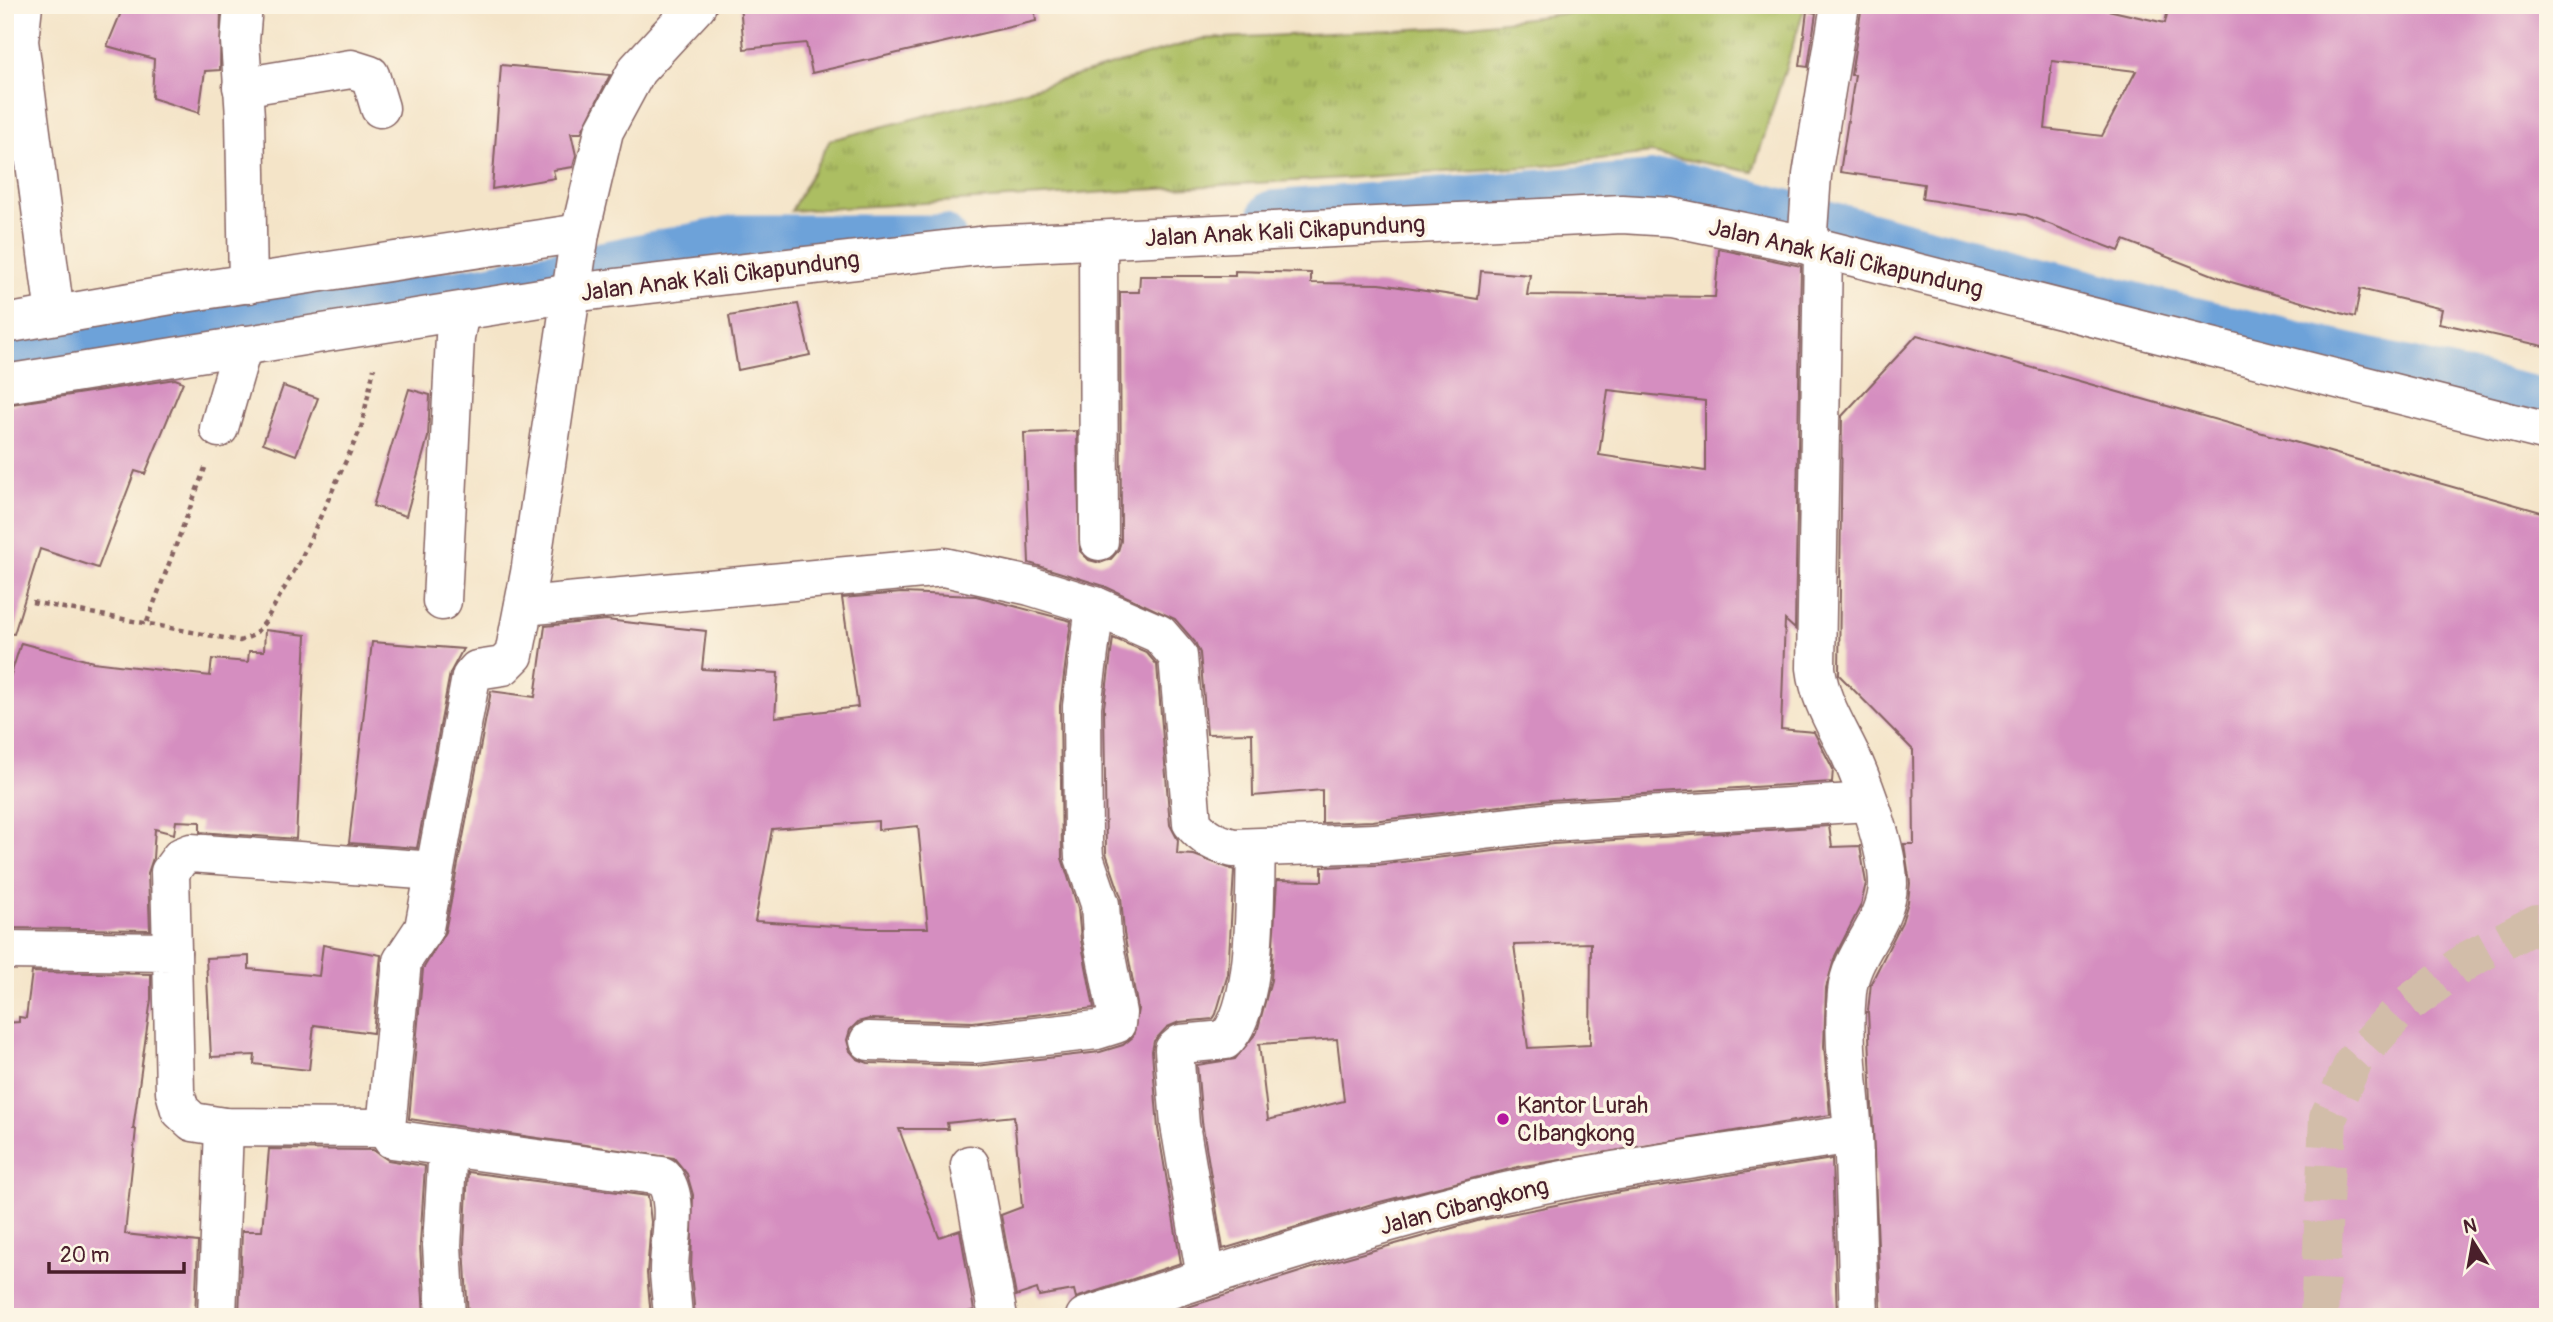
<svg xmlns="http://www.w3.org/2000/svg" width="2553" height="1322" viewBox="0 0 2553 1322" font-family="Pangolin,sans-serif">
<style>
.grass{fill:url(#grass-tufts);stroke:#7b6e46;stroke-width:2}
.lines{fill:none;stroke-linecap:round;stroke-linejoin:round}
.canal{stroke:#6da2d9;stroke-width:47}
.building{fill:#d58ec0;fill-rule:evenodd}
.minor-tunnel{stroke:#d2bda9;stroke-width:38;stroke-dasharray:38 19;stroke-linecap:butt}
.minor-casing{stroke:#866462;stroke-width:41}
.path{stroke:#866462;stroke-width:4.5;stroke-dasharray:5 5;stroke-linecap:butt}
.minor{stroke:#fff;stroke-width:38}
.poi-dot{fill:#b5179e;stroke:#fcf5e5;stroke-width:2.5}
.labels{text-anchor:middle;stroke-width:7;stroke-linejoin:round;paint-order:stroke}
.street-label{font-size:24px;fill:#4a1f2b;stroke:#fcf5e5}
.poi-label{font-size:24px;fill:#4a1f2b;stroke:#fcf5e5;text-anchor:start}
</style>
<defs>
<pattern id="grass-tufts" width="24" height="20" patternUnits="userSpaceOnUse" patternTransform="scale(1.75)"><rect width="24" height="20" fill="#acbe62"/><path d="M3 7l-1-3M5 7V3M7 7l1-3M15 17l-1-3M17 17v-4M19 17l1-3" fill="none" stroke="#8e9a51"/></pattern>
</defs>
<rect width="100%" height="100%" fill="#fcf5e5"/>
<filter id="ink" filterUnits="userSpaceOnUse"><feTurbulence type="fractalNoise" baseFrequency=".0143" numOctaves="2"/><feDisplacementMap in="SourceGraphic" scale="14" xChannelSelector="R" yChannelSelector="G"/><feConvolveMatrix kernelMatrix="1 2 1 2 8 2 1 2 1" color-interpolation-filters="sRGB"/></filter>
<filter id="wash" filterUnits="userSpaceOnUse"><feTurbulence type="fractalNoise" baseFrequency=".00686" numOctaves="4" result="noise"/><feDisplacementMap in="SourceGraphic" scale="28" xChannelSelector="R" yChannelSelector="G"/><feGaussianBlur stdDeviation="1.57" result="paint"/><feColorMatrix in="noise" values="0 0 0 0 0 0 0 0 0 0 0 0 0 0 0 0 0 1.4 0 .05"/><feComposite in="paint" operator="in"/></filter>
<g filter="url(#wash)">
<rect width="100%" height="100%" fill="#f4e4c8"/>
<polygon class="grass" points="1634,5 1805,6 1753,172 1651,153 1543,166 791,211 830,140 1041,86 1201,39 1455,27"/>
<g class="lines">
<g class="canal">
<polyline points="1272,214 1673,183 2166,314 2548,403"/>
<polyline points="5,361 160,334 483,289 736,238 943,238"/>
</g>
</g>
<g id="blocks">
<g class="building">
<polygon points="124,5 221,5 220,70 205,71 199,113 152,98 154,59 107,46"/>
<polygon points="740,5 1034,5 1036,21 812,73 806,43 744,49"/>
<path d="M1862 5H2086L2165 23 2169 5H2548V347L2439 323 2442 309 2360 289 2355 317 2231 282 2124 240 2119 251 2026 215 1922 199 1924 184 1840 172 1855 75H1851ZM2052 61 2136 71 2102 136 2045 129Z"/>
<polygon points="1807,11 1816,13 1808,67 1800,66"/>
<polygon points="501,65 610,75 581,133 571,133 576,155 573,167 553,170 555,178 492,189"/>
<path d="M1719 249 1801 266 1795 629 1785 620 1781 729 1814 732 1833 769 1832 782 1550 800 1372 821 1322 823V790L1253 796 1252 733 1207 734 1200 653 1195 642 1175 619 1104 586 1029 563 1024 433 1077 431 1080 551 1089 560 1100 563 1111 559 1118 551 1121 541 1120 292H1139L1140 276H1235V271L1311 273V283L1380 284 1478 299 1481 271 1530 275 1527 295 1715 297ZM1608 390 1705 401V471L1599 455Z"/>
<polygon points="798,304 810,355 738,370 729,316"/>
<polygon points="1917,335 2548,514 2548,1317 1984,1317 1984,1313 1881,1316 1868,1011 1871,983 1902,922 1908,902 1910,883 1904,844 1914,844 1913,750 1839,675 1842,416"/>
<polygon points="175,379 183,382 145,474 135,471 98,568 40,549 14,634 5,633 5,405"/>
<polygon points="283,386 318,398 296,455 263,443"/>
<polygon points="409,389 430,395 428,437 406,516 373,506"/>
<path d="M902 593 976 596 1071 621 1060 706 1062 858 1078 908 1081 940 1094 1008 973 1022 869 1019 858 1022 850 1030 847 1040 850 1051 857 1059 868 1063 976 1066 1100 1052 1123 1045 1133 1037 1138 1009 1124 933 1121 897 1106 853 1104 707 1113 638 1146 652 1157 665 1170 825 1178 840 1177 854 1194 855 1234 870 1228 974 1216 1014 1213 1019 1179 1022 1167 1027 1154 1041 1152 1051 1158 1129 1181 1263 1076 1298 1074 1290 1039 1296 1037 1289 1016 1296 1001 1215 1022 1207 1014 1116 947 1123 948 1129H899L939 1237 960 1230 974 1310 953 1317H695L691 1272 693 1195 687 1174 674 1158 409 1119 423 969 445 932 491 691 535 697 545 626 606 620 706 631 702 669 778 673 775 717 858 707 842 598ZM878 821V830L918 826 928 928H868L755 921 772 829Z"/>
<polygon points="265,630 306,635 296,839 200,832 200,822 176,821 174,834 155,829 153,858 148,873 150,930 5,928 5,693 21,643 93,662 210,676 212,659 248,662 249,651 264,651"/>
<polygon points="372,642 463,649 450,673 417,848 349,843"/>
<path d="M1829 826 1832 847 1860 846 1866 883 1861 905 1835 956 1826 988 1824 1046 1830 1115 1518 1167 1372 1204 1223 1249 1202 1122 1197 1065 1235 1059 1257 1032 1271 980 1277 880 1322 881V867L1377 865 1553 844ZM1591 943 1590 1045 1528 1048 1514 945ZM1337 1039 1344 1101 1268 1120 1259 1044Z"/>
<polygon points="323,945 381,955 373,1033 314,1025 309,1070 254,1064 255,1055 211,1057 206,958 249,956 249,969 319,976"/>
<polygon points="32,972 151,974 151,999 133,1129 136,1129 125,1234 198,1242 195,1317 5,1317 5,1023 19,1022 19,1017 26,1018"/>
<polygon points="269,1149 373,1150 388,1160 425,1166 420,1244 424,1317 239,1317 242,1231 262,1231"/>
<polygon points="1832,1159 1837,1317 1156,1317 1335,1261 1481,1220 1620,1192"/>
<polygon points="468,1172 648,1196 651,1222 647,1273 651,1317 468,1317 464,1245"/>
</g>
</g>
</g>
<g filter="url(#ink)">
<use href="#blocks" fill-opacity="0" stroke="#866462" stroke-width="2"/>
<g class="lines">
<polyline class="minor-tunnel" points="2319,1317 2328,1118 2354,1061 2400,1010 2466,961 2537,923 2548,923"/>
<g class="minor-casing">
<g id="minor">
<polyline points="23,5 19,41 55,315"/>
<polyline points="243,5 240,41 245,117 248,284"/>
<polyline points="242,87 351,69 370,75 380,108"/>
<polyline points="1098,241 1099,541"/>
<polyline points="1807,245 1812,175 1840,5"/>
<path d="M1823 250 1816 668C1820 701 1835 723 1849 752 1864 784 1888 849 1888 884 1887 926 1851 951 1847 992 1842 1040 1850 1087 1853 1136 1856 1196 1857 1256 1859 1317"/>
<polyline points="5,324 171,295 580,233"/>
<polyline points="5,384 572,293 987,245 1622,214 1671,217 1807,245 2548,432"/>
<polyline points="219,428 243,345"/>
<polyline points="442,601 455,337 460,312"/>
<path d="M524 606 944 567 1030 586 1095 606 1159 634 1178 656 1192 823C1204 838 1215 843 1233 848L1374 843 1551 822 1868 802"/>
<polyline points="5,950 172,952 175,1092 180,1110 193,1122 224,1127 386,1128"/>
<polyline points="172,952 170,872 181,857 191,853 434,871"/>
<polyline points="869,1041 974,1044 1097,1030 1116,1024 1117,1013 1102,936 1100,904 1084,857 1083,840 1082,706 1095,606"/>
<path d="M448 1147 662 1176C682 1200 668 1244 669 1273 670 1287 672 1302 673 1317"/>
<polyline points="970,1165 998,1317"/>
<path d="M1206 1277 1180 1125 1174 1050 1181 1044 1225 1040C1259 1007 1254 896 1256 848"/>
<polyline points="217,1317 224,1127"/>
<polyline points="446,1317 442,1245 448,1147 392,1139 386,1128 402,961 424,928 471,677 477,670 503,666 514,655 530,573 580,233 604,131 637,70 697,5"/>
<path d="M1085 1317C1214 1275 1344 1232 1476 1199 1599 1169 1727 1154 1853 1134"/>
</g>
</g>
<g class="path">
<polyline points="32,602 240,641 254,635 265,622 301,559 361,428 374,368"/>
<polyline points="147,622 205,468"/>
</g>
<use href="#minor" class="minor"/>
</g>
</g>
<circle class="poi-dot" cx="1503" cy="1119" r="7"/>
<g class="labels">
<g class="street-label">
<text transform="translate(1285 231) rotate(-3)" y="8">Jalan Anak Kali Cikapundung</text>
<text transform="translate(1846 258) rotate(13)" y="8">Jalan Anak Kali Cikapundung</text>
<text transform="translate(720 276) rotate(-7)" y="8">Jalan Anak Kali Cikapundung</text>
<text transform="translate(1464 1206) rotate(-14)" y="8">Jalan Cibangkong</text>
</g>
<g class="poi-label">
<text x="1517" y="1113">Kantor Lurah<tspan x="1517" dy="28">CIbangkong</tspan></text>
</g>
</g>
<rect width="2553" height="1322" fill="none" stroke="#fcf5e5" stroke-width="28"/>
<g transform="translate(2473 1242) rotate(349)" stroke="#fcf5e5" stroke-width="5" paint-order="stroke">
<path d="M0-5L12 26L0 18L-12 26Z" fill="#4a1f2b"/>
<text y="-10" font-size="19" font-weight="bold" text-anchor="middle" fill="#4a1f2b">N</text>
</g>
<path d="M49 1262v10h135v-10" fill="none" stroke="#4a1f2b" stroke-width="3.5"/>
<text x="60" y="1262" font-size="21" fill="#4a1f2b" stroke="#fcf5e5" stroke-width="5" paint-order="stroke">20 m</text>
</svg>
